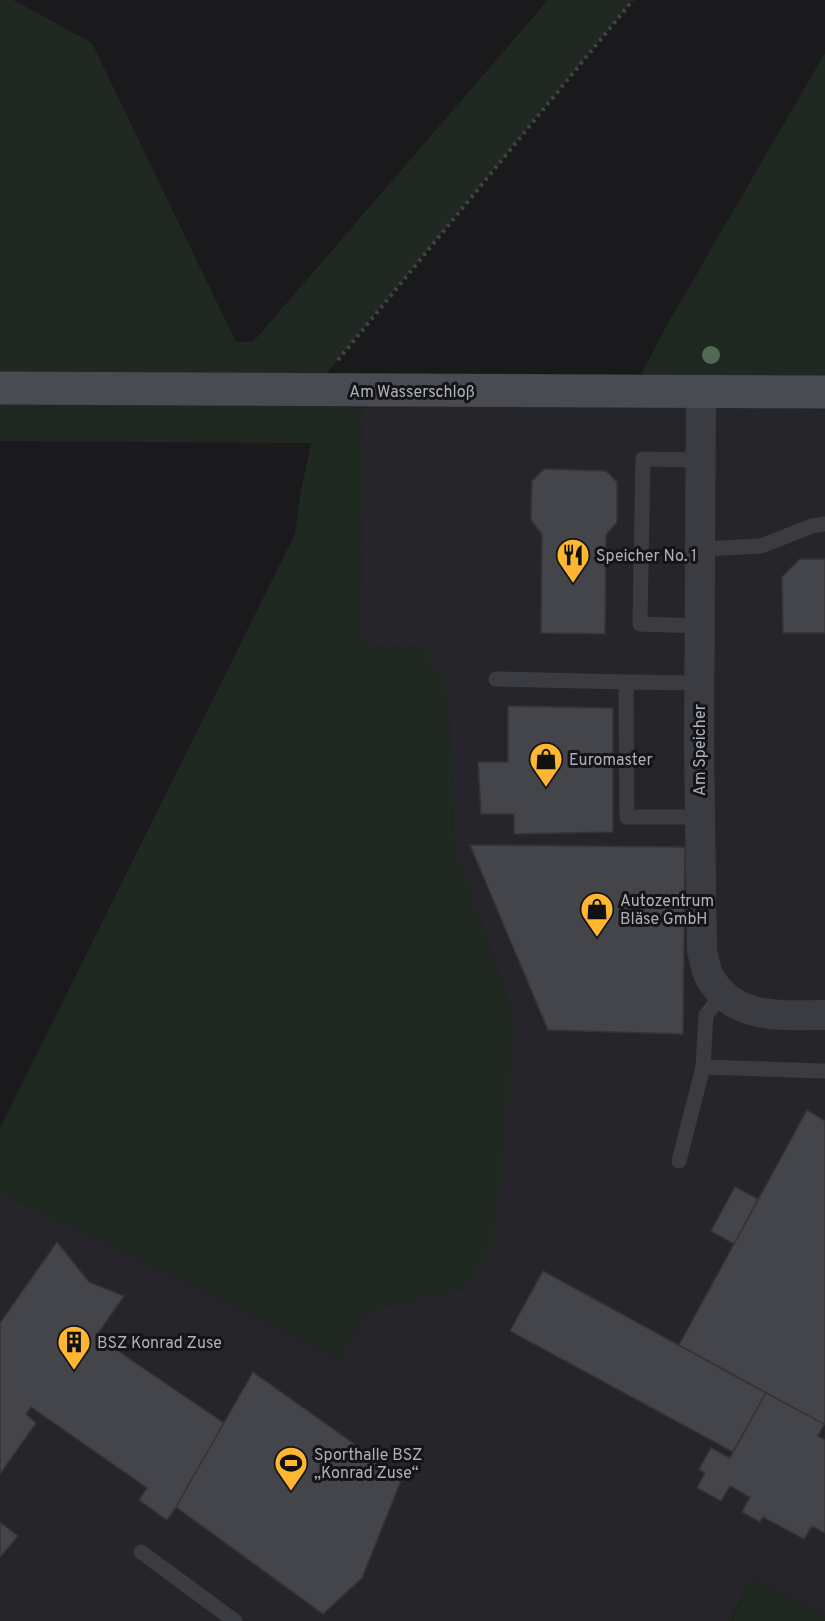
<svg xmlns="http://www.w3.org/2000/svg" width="825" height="1621" viewBox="0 0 825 1621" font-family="Overpass,sans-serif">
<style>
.built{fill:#26262a}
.green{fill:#1f2921}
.building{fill:#44454a;stroke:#343439;stroke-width:1.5}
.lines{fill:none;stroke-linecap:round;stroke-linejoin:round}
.path{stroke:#414349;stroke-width:4;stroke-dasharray:3 4.5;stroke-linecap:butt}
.lane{stroke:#3b3c42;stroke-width:15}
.street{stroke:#3b3c42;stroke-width:30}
.secondary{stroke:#494b52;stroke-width:33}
.tree{fill:#536955}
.labels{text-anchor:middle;stroke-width:6;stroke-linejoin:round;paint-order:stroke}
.street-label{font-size:16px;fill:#acb1bd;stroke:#151518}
.poi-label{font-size:16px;fill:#acb1bd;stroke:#151518;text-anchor:start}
</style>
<rect width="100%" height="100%" fill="#1a1a1d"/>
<polygon class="built" points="361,391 825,392 825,1614 753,1578 730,1621 0,1621 0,1192 341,1361 367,1311 466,1289 516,1022 453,843 450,713 423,648 371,645 360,635 358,618 361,588 364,473"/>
<g class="green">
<polygon points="0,0 13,0 92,43 236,342 253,342 548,0 633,0 313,390 361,391 364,473 361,588 358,618 360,635 371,645 423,648 444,677 450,713 453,843 516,1022 494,1238 466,1289 367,1311 341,1361 0,1192 0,1128 295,534 300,496 311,443 0,441"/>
<polygon points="825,53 825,392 633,391 664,330"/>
<polygon points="753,1578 825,1614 825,1621 731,1621"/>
</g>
<g class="building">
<polygon points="544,469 606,471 617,482 617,522 606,535 605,634 541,633 542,534 531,520 532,481"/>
<polygon points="800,559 825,559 825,633 783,633 782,577"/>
<polygon points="508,706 613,708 613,832 514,834 514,814 481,814 478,762 508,762"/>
<polygon points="470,845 685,847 683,1034 548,1030"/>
<polygon points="807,1110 825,1121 825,1425 679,1345"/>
<polygon points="735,1187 758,1199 734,1244 711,1231"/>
<polygon points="57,1242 89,1282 124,1296 96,1336 224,1423 176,1507 167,1520 139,1500 147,1488 31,1407 26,1414 36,1423 0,1474 0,1323"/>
<polygon points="543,1271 766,1393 733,1452 510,1331"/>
<polygon points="253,1372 402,1478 362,1578 323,1614 176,1507"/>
<polygon points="766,1393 824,1424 818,1436 825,1440 825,1533 812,1526 804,1539 763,1517 760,1522 742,1512 750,1497 730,1486 721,1501 697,1488 705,1473 699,1469 711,1448 730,1458"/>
<polygon points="0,1522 18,1536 0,1557"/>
</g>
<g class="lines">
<polyline class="path" points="338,360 633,0"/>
<g class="lane">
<polyline points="701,549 761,546 812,526 825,524"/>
<polyline points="700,626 640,624 643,459 701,460"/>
<polyline points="496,679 626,682"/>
<polyline points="699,817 627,817 626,682 699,683"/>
<polyline points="723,993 706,1015 703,1067 825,1071"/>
<polyline points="679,1161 703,1067"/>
<polyline points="141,1552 235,1621"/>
</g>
<path class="street" d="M701 392 699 746 702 951C704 958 705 967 708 974 732 1021 780 1015 825 1015"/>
<polyline class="secondary" points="0,388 825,392"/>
</g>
<circle class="tree" cx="711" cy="355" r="9"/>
<defs>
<g id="restaurant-pin" transform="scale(1.725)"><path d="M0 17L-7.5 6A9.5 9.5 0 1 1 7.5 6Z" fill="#ffb630" stroke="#151518"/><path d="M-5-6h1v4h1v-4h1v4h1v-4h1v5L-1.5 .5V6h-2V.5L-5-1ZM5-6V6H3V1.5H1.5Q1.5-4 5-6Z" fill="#111"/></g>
<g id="shop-pin" transform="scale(1.725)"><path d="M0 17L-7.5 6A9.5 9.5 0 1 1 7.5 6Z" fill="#ffb630" stroke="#151518"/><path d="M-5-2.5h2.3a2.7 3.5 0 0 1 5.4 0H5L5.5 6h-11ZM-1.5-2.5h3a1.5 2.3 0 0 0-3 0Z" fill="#111"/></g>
<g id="building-pin" transform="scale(1.725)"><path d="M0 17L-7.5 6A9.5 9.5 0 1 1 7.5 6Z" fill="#ffb630" stroke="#151518"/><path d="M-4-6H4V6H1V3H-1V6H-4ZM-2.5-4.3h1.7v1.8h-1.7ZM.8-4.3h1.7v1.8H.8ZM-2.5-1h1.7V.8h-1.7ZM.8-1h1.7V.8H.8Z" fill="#111"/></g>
<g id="stadium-pin" transform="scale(1.725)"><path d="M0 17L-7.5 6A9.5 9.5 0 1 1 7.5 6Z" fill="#ffb630" stroke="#151518"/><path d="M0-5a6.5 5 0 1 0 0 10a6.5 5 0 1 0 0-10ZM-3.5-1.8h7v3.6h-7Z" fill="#111"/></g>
</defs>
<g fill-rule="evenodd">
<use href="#restaurant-pin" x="573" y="555"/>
<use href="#shop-pin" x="546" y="759"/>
<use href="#shop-pin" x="597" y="909"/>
<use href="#building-pin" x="74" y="1342"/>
<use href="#stadium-pin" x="291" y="1463"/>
</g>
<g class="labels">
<g class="street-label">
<text x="412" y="397">Am Wasserschloß</text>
<text transform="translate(699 750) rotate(-90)" y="6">Am Speicher</text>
</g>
<g class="poi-label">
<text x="596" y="561">Speicher No. 1</text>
<text x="569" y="765">Euromaster</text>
<text x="620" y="906">Autozentrum<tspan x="620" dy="18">Bläse GmbH</tspan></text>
<text x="97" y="1348">BSZ Konrad Zuse</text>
<text x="314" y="1460">Sporthalle BSZ<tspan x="314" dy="18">„Konrad Zuse“</tspan></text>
</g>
</g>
</svg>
